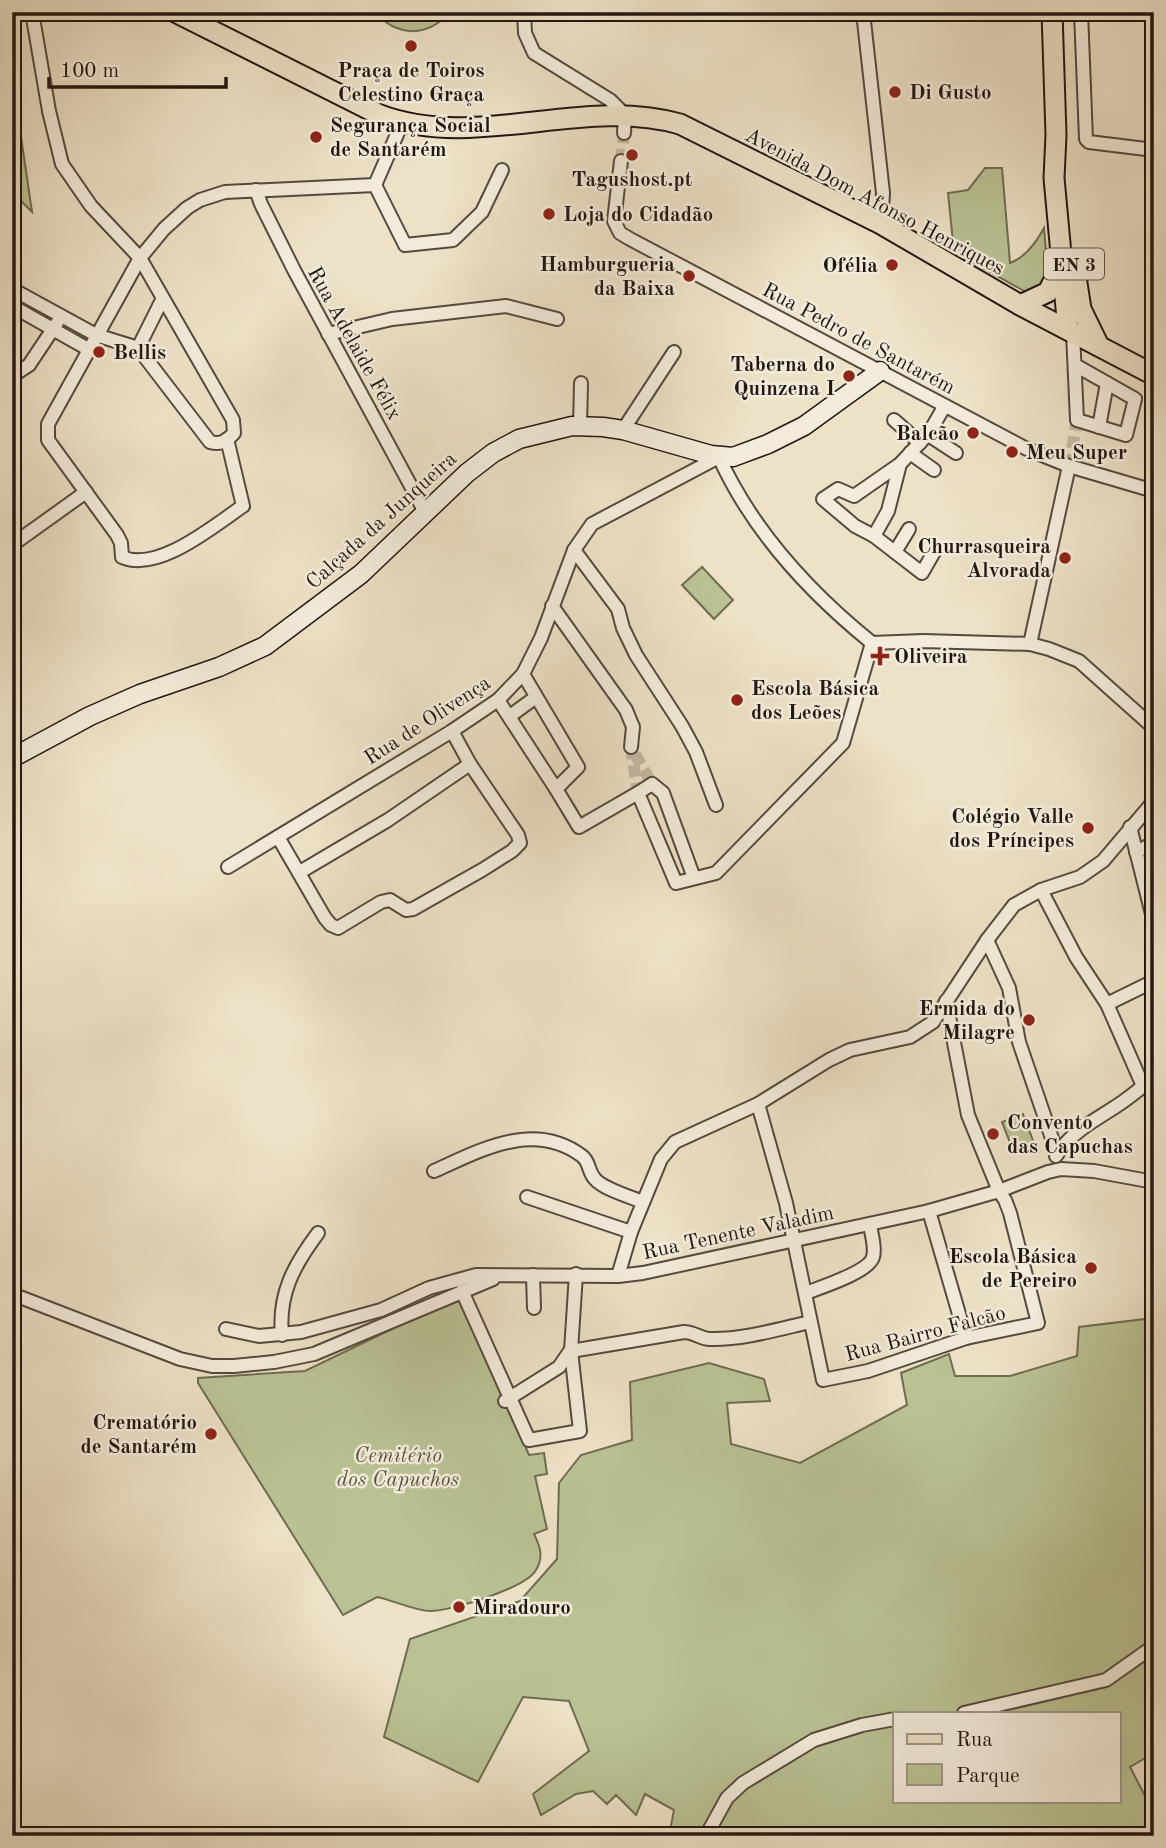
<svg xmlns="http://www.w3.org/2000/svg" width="1166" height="1848" viewBox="0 0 1166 1848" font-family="'Old Standard TT',serif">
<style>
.green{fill:#bac294;stroke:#6e6c52;stroke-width:2;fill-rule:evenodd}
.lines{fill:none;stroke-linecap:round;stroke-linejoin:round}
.street-tunnel{stroke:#c5b8a3;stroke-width:12;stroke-dasharray:12 6;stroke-linecap:butt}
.street-casing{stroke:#56493e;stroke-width:16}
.secondary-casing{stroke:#231611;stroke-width:21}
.primary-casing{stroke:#231611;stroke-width:23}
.street{stroke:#f3ecdb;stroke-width:12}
.secondary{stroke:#f3ecdb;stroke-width:18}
.primary{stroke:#ede1c7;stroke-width:19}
.rail-casing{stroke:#231611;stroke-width:6}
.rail{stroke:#f3ecdb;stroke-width:3.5;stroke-dasharray:10;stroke-linecap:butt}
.poi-dot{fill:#8f2418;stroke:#f3ecdb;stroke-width:2.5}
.labels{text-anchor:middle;stroke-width:5;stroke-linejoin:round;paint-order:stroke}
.shield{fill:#f3ecdb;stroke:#61564e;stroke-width:2}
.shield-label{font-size:19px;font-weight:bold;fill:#231611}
.poi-label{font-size:21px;font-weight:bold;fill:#231611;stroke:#f3ecdb;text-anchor:start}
.street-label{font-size:21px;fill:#231611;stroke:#f3ecdb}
.park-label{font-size:21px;font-style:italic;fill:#58523f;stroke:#f3ecdb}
</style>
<rect width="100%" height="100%" fill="#ede1c7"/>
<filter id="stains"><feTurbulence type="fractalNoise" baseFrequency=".00286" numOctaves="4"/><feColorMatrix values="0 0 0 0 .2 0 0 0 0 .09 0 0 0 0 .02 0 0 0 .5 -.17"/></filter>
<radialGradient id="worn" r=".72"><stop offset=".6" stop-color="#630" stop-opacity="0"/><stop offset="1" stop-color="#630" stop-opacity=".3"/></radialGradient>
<g class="green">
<path d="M376 12H448C431 38 394 37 376 12Z"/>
<polygon points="18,116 32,212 19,199 12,154 12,117"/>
<path d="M985 168H1002L1010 263C1026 257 1036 243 1044 228L1048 274 1045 286 1026 292 954 252 948 193 968 190Z"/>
<polygon points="702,567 733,600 714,619 682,585"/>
<polygon points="1023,1114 1035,1146 1014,1153 1002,1122"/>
<path d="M460 1296 529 1455 544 1453 547 1474 535 1476 547 1529 534 1534C540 1546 544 1557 536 1570 526 1588 451 1611 430 1611 416 1611 392 1600 377 1597L343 1615 198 1383V1378L305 1371Z"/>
<path d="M1154 1318V1753L1130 1767 1154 1813V1820L1130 1836H669L674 1810 645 1794 636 1815 616 1795 607 1804 593 1791 576 1794 541 1815 533 1794 589 1751 569 1701 523 1697 478 1782 384 1737 410 1639 520 1601 557 1559 559 1483 581 1455 632 1440 630 1382 709 1363 764 1379 770 1401 727 1403 731 1444 800 1463 907 1405 901 1373 949 1354 955 1376H1010L1077 1356 1079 1327ZM895 1713H1119V1801H895Z"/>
</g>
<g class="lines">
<g class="street-tunnel">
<polyline points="621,161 624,133"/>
<polyline points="1069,466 1077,420"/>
<polyline points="631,747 638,793"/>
<polyline points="635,754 652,784"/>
</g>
<g class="street-casing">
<g id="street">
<polyline points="524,12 525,33 534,53 610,100 625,115 624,133"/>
<polyline points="863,12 883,193 881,224"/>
<polyline points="1081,12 1086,139 1089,142 1154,150"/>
<polyline points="621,161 614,221 620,233 630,239 1027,449 1069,466 1154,491"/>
<polyline points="375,185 405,245 453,240 482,212 502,170"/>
<polyline points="256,190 261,204 294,270 425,512"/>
<path d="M12 289 96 335 138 348 210 442C221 445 227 441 234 433L233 420 140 258 91 206 62 164 49 111 32 12"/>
<polyline points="12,306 88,349"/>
<polyline points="1073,333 1077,420 1126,435 1135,399 1075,365"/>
<polyline points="328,334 392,319 506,306 557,319"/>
<polyline points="138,348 162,300"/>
<polyline points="12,376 29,365 57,323"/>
<polyline points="894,420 920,443"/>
<polyline points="580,427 581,383"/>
<polyline points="1099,427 1107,383"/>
<polyline points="623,430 674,352"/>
<polyline points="927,434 956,453"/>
<path d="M227 439 243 506C215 525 158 573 122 557L121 543 117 535 48 440V424L140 258 164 229 187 208 200 200 225 192 375 185 402 123"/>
<polyline points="910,453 934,470"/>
<polyline points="874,536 855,526 823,499 838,489 854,496 900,464"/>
<polyline points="12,545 86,492"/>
<polyline points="574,550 618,609 623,628 636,655 682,726 696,752 716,805"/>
<polyline points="895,552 909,529"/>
<polyline points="934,552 922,573 874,536 888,511 900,464 929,433 944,407"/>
<polyline points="552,606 626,710 633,727 631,747"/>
<polyline points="1030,644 1069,466"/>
<polyline points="498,700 556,789 578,767 523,674"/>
<polyline points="510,716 536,697"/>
<polyline points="556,789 579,827 638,793"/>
<polyline points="1130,827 1154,922"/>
<polyline points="278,837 325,918 331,925 338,928 381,902 390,900 406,910 413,909 482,870 512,851 520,843 518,835 470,764 452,731"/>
<polyline points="1136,852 1154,843"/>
<path d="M228 867 452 731 498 700 523 674 541 638 574 550 592 524 719 457C753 532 809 592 872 643L923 641 1030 644 1049 649 1079 661 1154 728"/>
<polyline points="300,872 388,820 470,764"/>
<polyline points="694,878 663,793 652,784 638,793 676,883 716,873 843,743 872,643"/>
<polyline points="1041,890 1076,957 1107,1004 1143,1086"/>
<polyline points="987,940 1009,988 1019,1042 1057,1153"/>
<polyline points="1107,1004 1154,981"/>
<polyline points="758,1104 786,1203 823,1380 868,1371 966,1338 1038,1323 1010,1213 1005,1200 999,1191 968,1115 946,1001"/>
<path d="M1056 1156C1071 1131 1098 1119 1121 1103 1133 1095 1142 1086 1154 1079"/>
<path d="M434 1171C481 1150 534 1120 582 1156 590 1162 588 1172 595 1179 603 1189 631 1197 643 1202"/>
<polyline points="527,1197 631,1232"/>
<polyline points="929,1211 966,1338"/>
<polyline points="533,1275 534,1308"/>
<polyline points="618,1276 631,1232 661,1159 675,1142 758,1104 829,1060 850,1050 910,1037 933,1022 987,940 1014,905 1041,890 1080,877 1103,861 1154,801"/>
<polyline points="462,1291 529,1440 580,1431 571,1351 576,1274"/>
<path d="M806 1293C821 1287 869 1272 873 1257 876 1247 871 1234 870 1224"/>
<polyline points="12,1294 180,1359 212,1366 234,1366 274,1362 314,1354 493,1279"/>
<polyline points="226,1329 259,1336 301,1332 381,1310 429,1288 476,1275 618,1276 643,1273 929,1211 999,1191 1048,1172 1061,1169 1094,1171 1154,1182"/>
<path d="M282 1335C278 1294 294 1265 318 1233"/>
<path d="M571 1351 684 1332C694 1332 701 1339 710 1339 742 1340 779 1329 810 1322"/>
<polyline points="505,1401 559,1367 570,1351"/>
<polyline points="964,1713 1106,1680 1154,1646"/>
<polyline points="706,1836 727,1798 743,1783 814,1740 862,1725 895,1719"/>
</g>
</g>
<g class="secondary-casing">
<polyline id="secondary" points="12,758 90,716 140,694 219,667 265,646 361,574 467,473 493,453 519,439 572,426 603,427 623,430 711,455 733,457 768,444 804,426 880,371"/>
</g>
<g class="primary-casing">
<g id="primary">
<path d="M175 12 380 115C477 151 582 96 680 124L881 224 1020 305 1154 375"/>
<polyline points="1052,12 1056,135 1054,178 1068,330"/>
<polyline points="1074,264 1081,309 1099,346"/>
<polyline points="1020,305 1048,292 1060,268"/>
</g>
</g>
<use href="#street" class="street"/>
<use href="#secondary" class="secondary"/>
<use href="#primary" class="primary"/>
<g class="rail-casing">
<polyline id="rail" points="12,1825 26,1836"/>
</g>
<use href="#rail" class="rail"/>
</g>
<g class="poi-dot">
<circle cx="411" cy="46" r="7"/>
<circle cx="895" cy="92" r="7"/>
<circle cx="316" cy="137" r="7"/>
<circle cx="632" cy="155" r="7"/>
<circle cx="549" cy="214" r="7"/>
<circle cx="892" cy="265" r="7"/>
<circle cx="689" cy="276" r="7"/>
<circle cx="99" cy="352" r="7"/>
<circle cx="849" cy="376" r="7"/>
<circle cx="973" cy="433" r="7"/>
<circle cx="1012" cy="452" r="7"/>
<circle cx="1065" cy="558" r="7"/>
<path d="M876.5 645.5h7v7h7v7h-7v7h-7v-7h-7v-7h7z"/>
<circle cx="737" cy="700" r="7"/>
<circle cx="1088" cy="828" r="7"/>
<circle cx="1029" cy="1020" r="7"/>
<circle cx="993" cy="1134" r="7"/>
<circle cx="1091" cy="1268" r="7"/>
<circle cx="211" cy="1434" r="7"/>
<circle cx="459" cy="1607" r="7"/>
</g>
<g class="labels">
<rect class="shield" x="1044" y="248.5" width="60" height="31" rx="5"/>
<g class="shield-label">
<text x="1074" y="271">EN 3</text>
</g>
<g class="poi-label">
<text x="411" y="77" text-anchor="middle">Praça de Toiros<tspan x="411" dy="24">Celestino Graça</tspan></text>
<text x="909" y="99">Di Gusto</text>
<text x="330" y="132">Segurança Social<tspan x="330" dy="24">de Santarém</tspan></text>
<text x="632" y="186" text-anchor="middle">Tagushost.pt</text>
<text x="563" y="221">Loja do Cidadão</text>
<text x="675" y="271" text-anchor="end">Hamburgueria<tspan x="675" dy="24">da Baixa</tspan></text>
<text x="878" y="272" text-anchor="end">Ofélia</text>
<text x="113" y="359">Bellis</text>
<text x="835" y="371" text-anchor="end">Taberna do<tspan x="835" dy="24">Quinzena I</tspan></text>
<text x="959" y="440" text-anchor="end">Balcão</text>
<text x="1026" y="459">Meu Super</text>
<text x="1051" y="553" text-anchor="end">Churrasqueira<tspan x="1051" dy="24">Alvorada</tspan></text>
<text x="894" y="663">Oliveira</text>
<text x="751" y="695">Escola Básica<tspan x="751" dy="24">dos Leões</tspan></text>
<text x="1074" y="823" text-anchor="end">Colégio Valle<tspan x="1074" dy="24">dos Príncipes</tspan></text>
<text x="1015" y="1015" text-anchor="end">Ermida do<tspan x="1015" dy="24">Milagre</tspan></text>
<text x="1007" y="1129">Convento<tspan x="1007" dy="24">das Capuchas</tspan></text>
<text x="1077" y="1263" text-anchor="end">Escola Básica<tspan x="1077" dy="24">de Pereiro</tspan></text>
<text x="197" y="1429" text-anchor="end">Crematório<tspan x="197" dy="24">de Santarém</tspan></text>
<text x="473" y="1614">Miradouro</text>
</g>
<g class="street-label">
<text transform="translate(875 201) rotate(28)" y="7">Avenida Dom Afonso Henriques</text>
<text transform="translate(859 338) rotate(28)" y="7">Rua Pedro de Santarém</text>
<text transform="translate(355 343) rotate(61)" y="7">Rua Adelaide Félix</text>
<text transform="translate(381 520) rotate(-42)" y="7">Calçada da Junqueira</text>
<text transform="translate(427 720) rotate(-33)" y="7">Rua de Olivença</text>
<text transform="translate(738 1232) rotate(-12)" y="7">Rua Tenente Valadim</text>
<text transform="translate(925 1333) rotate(-15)" y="7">Rua Bairro Falcão</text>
</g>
<g class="park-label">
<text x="398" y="1462">Cemitério<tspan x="398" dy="24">dos Capuchos</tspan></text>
</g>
</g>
<rect width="1166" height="1848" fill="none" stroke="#ede1c7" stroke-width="42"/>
<rect x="14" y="14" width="1138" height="1820" fill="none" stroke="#231611" stroke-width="3.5"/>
<rect x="21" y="21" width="1124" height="1806" fill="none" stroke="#231611" stroke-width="2"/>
<rect x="893" y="1712" width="228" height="91" fill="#f3ecdb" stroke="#a0968a" stroke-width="2"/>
<rect x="907" y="1734" width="35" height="10" fill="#ede1c7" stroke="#a0968a" stroke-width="2"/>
<text x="956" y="1746" font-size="21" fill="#231611">Rua</text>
<rect x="907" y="1764" width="35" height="21" fill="#bac294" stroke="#a0968a" stroke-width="2"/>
<text x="956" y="1782" font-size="21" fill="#231611">Parque</text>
<path d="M49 77v10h177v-10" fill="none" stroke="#231611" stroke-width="3.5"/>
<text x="60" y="77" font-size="21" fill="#231611" stroke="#f3ecdb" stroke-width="5" paint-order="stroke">100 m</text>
<rect width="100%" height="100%" filter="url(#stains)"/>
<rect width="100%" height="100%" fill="url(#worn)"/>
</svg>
